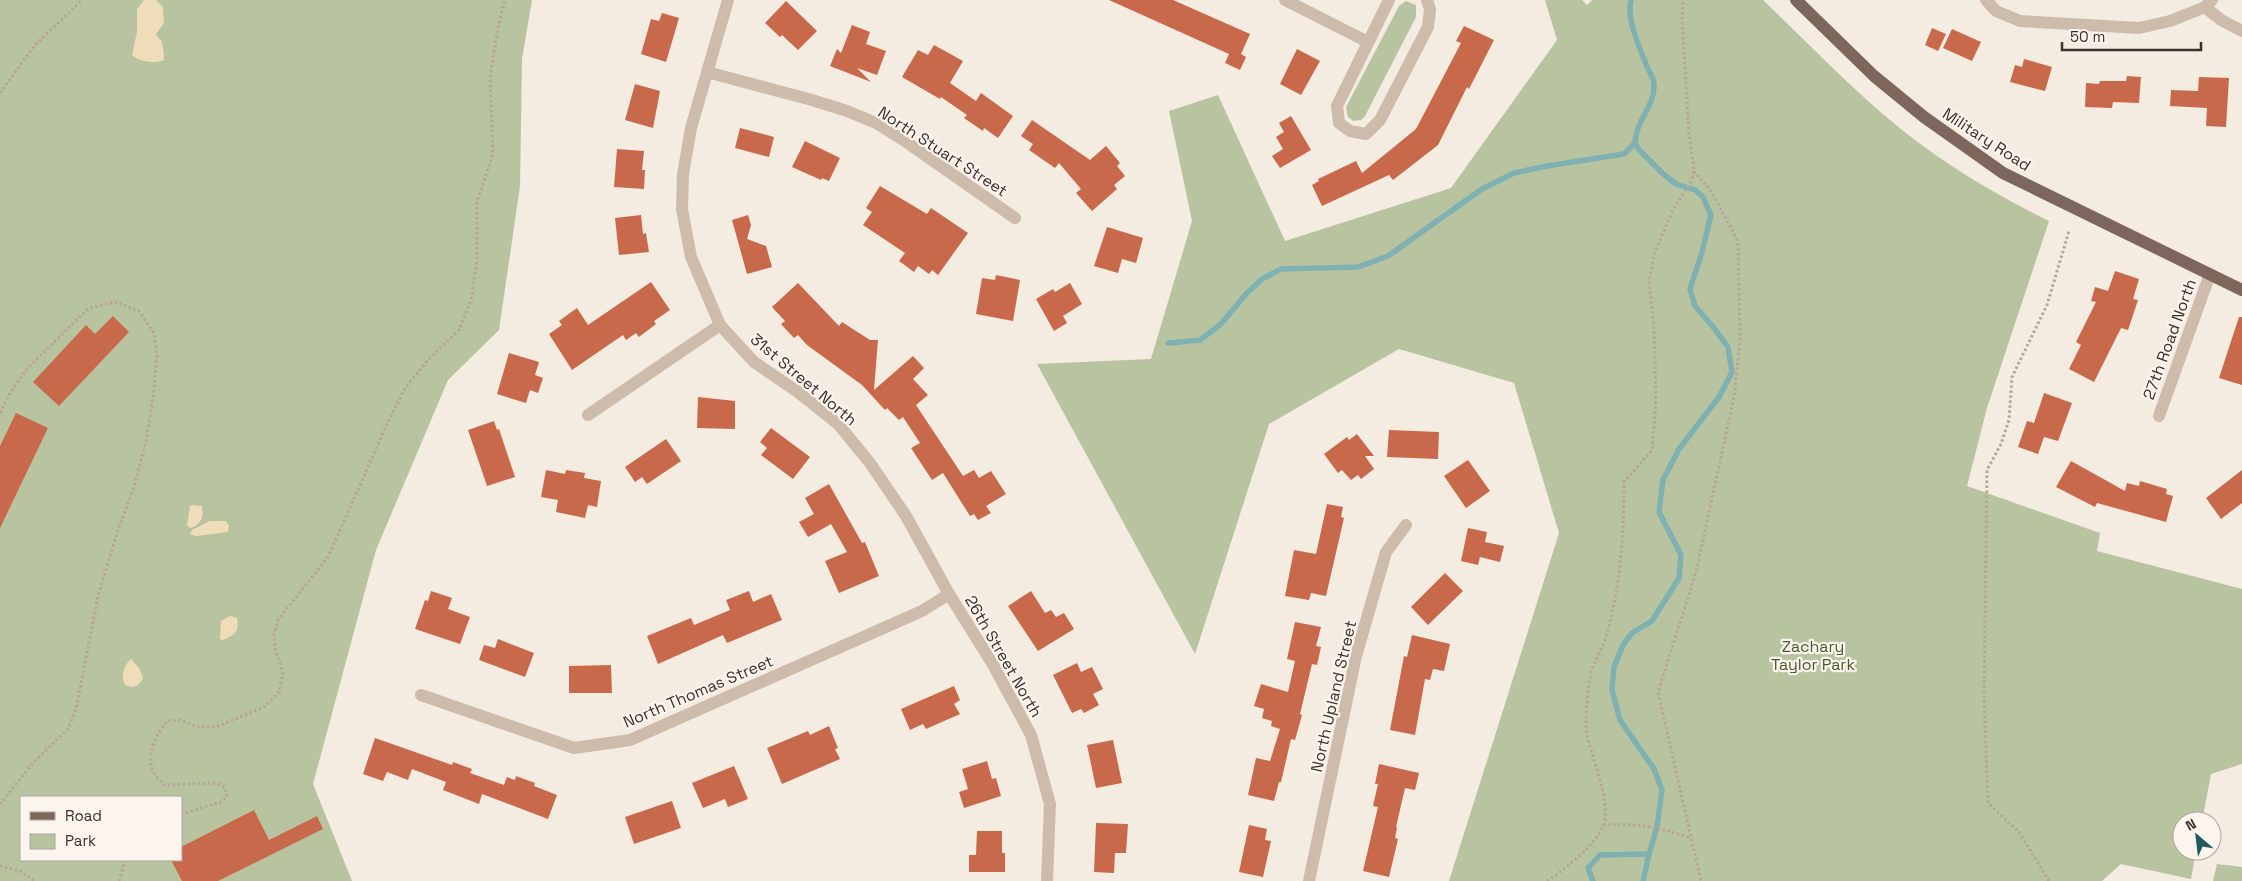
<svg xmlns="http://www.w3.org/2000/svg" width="2242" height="881" viewBox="0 0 2242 881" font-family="'Space Grotesk',sans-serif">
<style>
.green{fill:#b8c4a0;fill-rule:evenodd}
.sand{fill:#efdcb8}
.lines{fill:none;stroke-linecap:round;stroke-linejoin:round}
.stream{stroke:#7fb0b2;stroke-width:5.5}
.building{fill:#c8694b}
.path{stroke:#b9a596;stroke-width:3;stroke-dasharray:2.5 2.5;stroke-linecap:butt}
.minor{stroke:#cdbbac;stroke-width:12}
.major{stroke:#7d675c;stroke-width:12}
.labels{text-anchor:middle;stroke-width:4.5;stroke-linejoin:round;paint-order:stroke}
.street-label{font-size:16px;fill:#3b302b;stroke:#fbf5ee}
.park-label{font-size:16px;fill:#4a5a2e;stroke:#fbf5ee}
</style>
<rect width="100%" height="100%" fill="#f4ebe1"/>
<g class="green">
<path d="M0 0H532L522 59 520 186 499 330 448 380 376 550 313 784 352 881H0ZM21 797H181V860H21Z"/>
<path d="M1545 0H1582L1587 5 1592 0H1763C1803 38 1842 79 1884 115 1934 158 1990 192 2049 221L1987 408 1967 486 2100 533 2097 551 2242 589V764L2211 774 2202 821H2182V851H2196L2191 879 2121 864 2102 881H1449L1559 533 1514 383 1399 349 1269 424 1195 654 1037 364 1151 359 1192 221 1169 111 1218 95 1285 241 1451 188 1557 40Z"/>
<polygon points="1406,1 1416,5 1416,17 1365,116 1361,120 1353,121 1348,117 1346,107 1399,6"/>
<polygon points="2217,864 2242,867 2242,881 2213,881"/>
</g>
<g class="sand">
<path d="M144 0H156L163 7 164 23 156 34C157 37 159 38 161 40 163 43 164 56 164 60 155 64 139 62 132 55L137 32V9Z"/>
<path d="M193 505 202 506C204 517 201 525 190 528L187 525 190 506Z"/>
<polygon points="210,521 226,521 229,526 228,532 196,536 190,534 192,530"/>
<path d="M230 616 237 618C240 631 234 636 222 640L220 639 221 621Z"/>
<path d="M131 659 139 668 143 678C139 686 134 689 125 685 120 676 124 665 131 659Z"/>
</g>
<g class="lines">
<g class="stream">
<path d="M1168 343 1200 340 1221 324 1246 294 1262 279 1281 269 1358 267 1388 256 1482 189 1514 173 1547 166 1624 154 1635 143C1635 122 1655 106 1654 85 1654 79 1650 72 1647 67 1640 47 1626 21 1631 0"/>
<polyline points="1593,881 1588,868 1600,855 1649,854 1657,827 1662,790 1654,769 1620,720 1612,690 1614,667 1623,645 1632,633 1652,621 1679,578 1681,555 1659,512 1663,480 1679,449 1719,397 1732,372 1728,347 1714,328 1695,306 1690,289 1702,252 1711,215 1703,197 1695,190 1676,184 1662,173 1639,150 1635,143"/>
<polyline points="1643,881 1649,854"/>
</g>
</g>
<g class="building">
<polygon points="1109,0 1173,0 1250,34 1241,54 1246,57 1240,70 1225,63 1229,54"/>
<polygon points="786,1 817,31 798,50 782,35 780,37 765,23"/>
<polygon points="662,13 679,18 666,62 641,54 651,19 659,21"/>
<polygon points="852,25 870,32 866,44 886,51 877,75 857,68 871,82 830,66 837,49 841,53"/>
<polygon points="1464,26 1494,40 1469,89 1467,87 1438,145 1393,180 1389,175 1322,206 1312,185 1319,181 1318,179 1356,161 1362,173 1416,129 1461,43 1456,41"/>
<polygon points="1932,28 1946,34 1938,51 1925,45"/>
<polygon points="1952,29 1981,42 1972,61 1943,48"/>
<polygon points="934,45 963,61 950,83 976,101 981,93 1013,116 998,138 984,128 983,131 964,118 967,115 941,97 940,99 902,77 918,50 928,55"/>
<polygon points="1297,49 1320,61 1301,95 1280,84"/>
<polygon points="2024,59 2052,67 2045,91 2010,82 2015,65 2022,67"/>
<polygon points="2127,76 2141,77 2139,103 2113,102 2112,108 2085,107 2086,83 2099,84 2100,81 2126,81"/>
<polygon points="2199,77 2229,78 2226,127 2206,126 2207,108 2170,106 2171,90 2198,91"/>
<polygon points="635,84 660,91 653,128 625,120"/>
<polygon points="1291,116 1311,150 1280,168 1272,156 1283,149 1276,137 1284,132 1279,123"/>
<polygon points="1032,120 1090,160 1106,146 1120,163 1117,166 1125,176 1114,185 1117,189 1092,211 1076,193 1081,189 1059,163 1055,168 1029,150 1033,144 1021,136"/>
<polygon points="740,128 774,137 769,157 735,148"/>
<polygon points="805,141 840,158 829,181 822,178 821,180 792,167"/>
<polygon points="617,149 644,151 642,170 645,170 644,189 614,187"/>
<polygon points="880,186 927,214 931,208 968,233 938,275 932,270 929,274 918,266 914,272 899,261 905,253 863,225 872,212 866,208"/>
<polygon points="641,215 643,234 646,233 649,252 619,255 615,218"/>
<polygon points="748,215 751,225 747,239 766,246 772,267 747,274 732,220"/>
<polygon points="1107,227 1143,238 1136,263 1122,259 1118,273 1094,266"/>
<polygon points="2115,271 2139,279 2133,299 2138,300 2128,330 2121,328 2094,382 2069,369 2081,345 2076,342 2096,302 2091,301 2095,287 2108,291"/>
<polygon points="996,275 1020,280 1013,321 976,314 982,278 995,280"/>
<polygon points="651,282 670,310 654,321 656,324 639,337 636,333 626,340 623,335 572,370 549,334 562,325 559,321 577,308 588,325"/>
<polygon points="798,283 839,326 842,322 870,340 878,340 874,390 913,356 924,368 913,379 928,395 916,405 963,476 974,470 979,478 991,471 1006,494 986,506 991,513 978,520 974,514 970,516 943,473 932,480 911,448 920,443 903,417 899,420 887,408 885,410 862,385 807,345 798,335 794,338 781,324 785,321 772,307"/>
<polygon points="1070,283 1082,304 1063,316 1067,323 1054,331 1036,299 1053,289 1055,292"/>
<polygon points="113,316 129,332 59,406 33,382 86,325 95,334"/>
<polygon points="2239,317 2242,317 2242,385 2219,378"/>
<polygon points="509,353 539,362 535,375 543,378 538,393 530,390 526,403 497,394"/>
<polygon points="2044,393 2072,403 2058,441 2044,437 2038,454 2018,447 2027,421 2034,423"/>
<polygon points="698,397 735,401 735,429 697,428"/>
<polygon points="16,413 48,428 0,528 0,446"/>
<polygon points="494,421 497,430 499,429 515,477 487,486 468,430"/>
<polygon points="771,428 810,457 793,479 761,455 767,448 760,442"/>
<polygon points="1389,430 1439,432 1438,459 1387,457"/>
<polygon points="1357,434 1374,456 1365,456 1374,469 1361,479 1358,475 1351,480 1342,470 1338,473 1324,454 1347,437 1349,440"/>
<polygon points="666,439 681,461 647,484 642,477 635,482 625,467"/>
<polygon points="1468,460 1490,491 1466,508 1444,476"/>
<polygon points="2071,461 2125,491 2127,483 2139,486 2140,481 2167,489 2166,494 2173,496 2166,522 2097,503 2095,507 2056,487"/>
<polygon points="546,470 565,474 566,470 585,473 584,478 601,481 597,507 588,505 585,518 556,512 558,500 541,497"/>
<polygon points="2242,470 2242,503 2221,519 2206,498"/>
<polygon points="829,484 862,543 865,542 879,576 839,593 825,561 847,552 831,524 808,537 799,522 814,514 805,498"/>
<polygon points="1327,504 1343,507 1341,517 1344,518 1326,596 1311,593 1309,600 1285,596 1294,550 1316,554"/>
<polygon points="1468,528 1487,532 1485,542 1504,546 1500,562 1480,557 1478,565 1461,561"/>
<polygon points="1445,573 1463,591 1428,625 1411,607"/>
<polygon points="431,591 452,598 448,609 470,617 460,644 415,629 425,600 428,601"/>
<polygon points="749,591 753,602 771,594 782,620 727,643 723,635 658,664 647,636 691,618 694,625 730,610 726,600"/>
<polygon points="1031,591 1045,613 1051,610 1056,617 1064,613 1074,629 1038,651 1008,606"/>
<polygon points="1295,622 1321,627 1316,646 1321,647 1317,665 1312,664 1300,714 1302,715 1295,740 1291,739 1281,782 1279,782 1274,801 1248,795 1256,758 1270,761 1280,729 1271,726 1272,721 1262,718 1264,709 1254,706 1261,684 1288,692 1295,661 1287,659"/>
<polygon points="1412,635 1450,644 1444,671 1433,669 1430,680 1425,679 1415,735 1390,730 1404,656 1407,657"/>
<polygon points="498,639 534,653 525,677 479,660 484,645 495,648"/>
<polygon points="1077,663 1081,672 1092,667 1103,689 1093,694 1099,705 1084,713 1081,709 1072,713 1053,675"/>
<polygon points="611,665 612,693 569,693 569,666"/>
<polygon points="954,686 960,700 954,704 960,714 926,729 923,724 910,730 901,709"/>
<polygon points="829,726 838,748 835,749 840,759 782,784 767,748 808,731 810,735"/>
<polygon points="375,738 452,765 453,762 472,769 470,773 504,785 507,777 515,780 516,776 535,783 534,786 557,795 548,819 482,794 479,804 443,790 446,782 412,769 408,780 387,772 383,781 363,774"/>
<polygon points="1113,740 1122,783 1096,788 1087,745"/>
<polygon points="987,761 992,779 996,778 1001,796 964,808 959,792 968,789 962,769"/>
<polygon points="1379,764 1419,773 1415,790 1405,788 1396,827 1397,828 1395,838 1398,839 1389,877 1363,871 1378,807 1373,806 1378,784 1375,784"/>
<polygon points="734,766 748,799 728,807 725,799 703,808 692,783"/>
<polygon points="672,801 681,828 634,844 625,817"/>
<polygon points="254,810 269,840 317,816 323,829 218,881 182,881 171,860 181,860 181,847"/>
<polygon points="1096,823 1128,824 1126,853 1115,853 1114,873 1094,872"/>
<polygon points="1249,825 1267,829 1265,840 1271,841 1263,877 1239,872"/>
<polygon points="977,831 1002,831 1002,853 1005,853 1005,872 969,872 969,855 976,855"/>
</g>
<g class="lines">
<g class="path">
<polyline points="0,93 35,45 82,0"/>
<polyline points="1694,171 1711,191 1738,241 1740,341 1734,397 1696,572 1658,692 1701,881"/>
<polyline points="0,413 10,393 27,369 89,308 115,302 139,311 154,333 157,356 153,397 146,441 134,487 118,530 98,596 76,709 68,729 33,763 0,804"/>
<path d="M181 814 221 802 227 797 225 788 217 783 164 785C160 780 153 774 152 769 147 752 157 734 167 721L181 720 197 727 218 726 264 707 279 692 283 673 275 648 274 634 278 620 328 557 388 422 405 388 428 360 459 330 471 300 477 260V202L493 154 490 78 498 27 505 0"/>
<path d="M1603 825C1636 823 1659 827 1690 838"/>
<polyline points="0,866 20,871 35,881"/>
<polyline points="119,881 125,860"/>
<path d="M1547 881C1564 870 1596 845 1603 826 1613 800 1587 751 1586 725 1586 711 1588 686 1591 672 1595 659 1604 647 1607 633 1621 584 1624 533 1624 482L1652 450 1656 401 1654 330 1649 280 1655 252 1673 210 1692 180 1694 170 1689 134 1682 19 1683 0"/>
<polyline points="2049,881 2019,832 1988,803 1984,694 1987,470 2001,444 2009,420 2012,377 2047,305 2069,231"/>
</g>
<g class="minor">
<polyline points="728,0 691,128 683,174 682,209 691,257 720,325 754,362 798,392 838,424 870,463 906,516 949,594 992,663 1031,735 1050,804 1047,881"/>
<polyline points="1285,0 1368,42"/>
<polyline points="1389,0 1337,106 1339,123 1350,131 1366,134 1380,120 1428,27 1430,9 1427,0"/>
<polyline points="1986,0 1996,11 2020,21 2139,28 2170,21 2205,7 2212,0"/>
<polyline points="2205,7 2221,20 2242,31"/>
<polyline points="707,72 812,100 847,111 876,123 905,141 1015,218"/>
<polyline points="588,415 720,325"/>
<polyline points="2159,416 2210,274"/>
<polyline points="421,695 574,748 630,740 922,611 949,594"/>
<polyline points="1309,881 1356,656 1386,552 1406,525"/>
</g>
<polyline class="major" points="1796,0 1874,76 1924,117 2003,173 2242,290"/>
</g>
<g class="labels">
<g class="street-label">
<text transform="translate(1987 139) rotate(33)" y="6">Military Road</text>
<text transform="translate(943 151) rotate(33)" y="6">North Stuart Street</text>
<text transform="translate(2169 339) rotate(-70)" y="6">27th Road North</text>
<text transform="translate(804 379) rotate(40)" y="6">31st Street North</text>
<text transform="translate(1004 656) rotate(60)" y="6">26th Street North</text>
<text transform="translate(698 691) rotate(-23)" y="6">North Thomas Street</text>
<text transform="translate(1333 696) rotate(-77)" y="6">North Upland Street</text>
</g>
<g class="park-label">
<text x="1813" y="652">Zachary<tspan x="1813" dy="18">Taylor Park</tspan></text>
</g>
</g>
<rect x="20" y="796" width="162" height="65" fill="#fbf5ee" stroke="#aea6a0"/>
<rect x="30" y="812" width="25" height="8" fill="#7d675c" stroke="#aea6a0"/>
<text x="65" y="821" font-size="15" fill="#3b302b">Road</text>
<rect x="30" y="834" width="25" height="15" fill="#b8c4a0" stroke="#aea6a0"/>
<text x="65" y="846" font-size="15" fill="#3b302b">Park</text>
<g transform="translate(2197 836) rotate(332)"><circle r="24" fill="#fbf5ee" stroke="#aea6a0"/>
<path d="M0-4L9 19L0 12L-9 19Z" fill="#1f5a5e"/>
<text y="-8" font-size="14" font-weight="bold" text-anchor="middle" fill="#3b302b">N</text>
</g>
<path d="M2062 42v8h139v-8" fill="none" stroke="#3b302b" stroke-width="2.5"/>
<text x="2070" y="42" font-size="15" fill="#3b302b" stroke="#fbf5ee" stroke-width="4" paint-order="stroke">50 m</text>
</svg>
